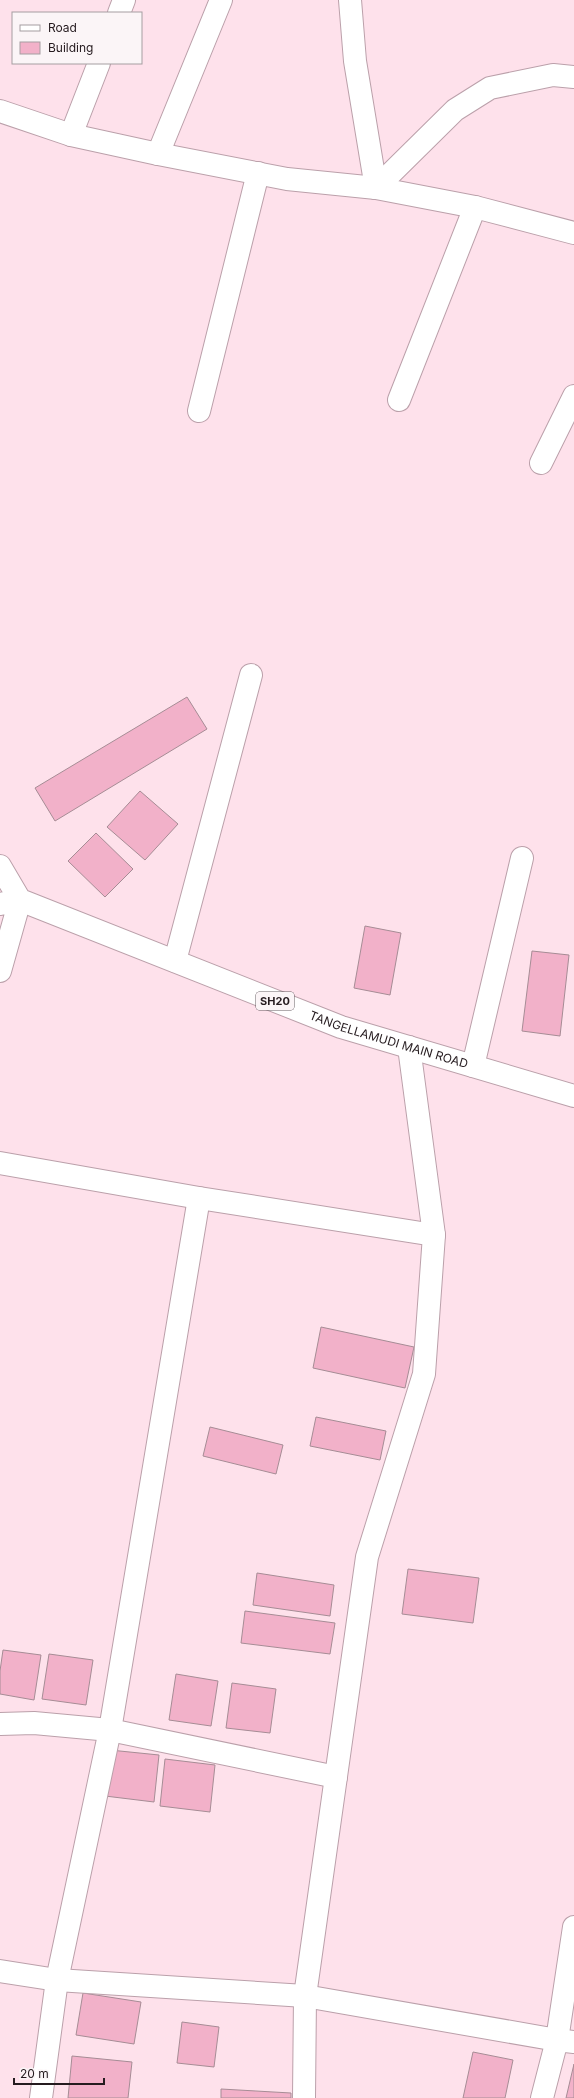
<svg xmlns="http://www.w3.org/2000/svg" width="574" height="2098" viewBox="0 0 574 2098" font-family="Inter,sans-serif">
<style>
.building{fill:#f2b1c9;stroke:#a68c95}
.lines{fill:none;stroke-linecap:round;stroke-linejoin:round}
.minor-casing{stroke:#bba0aa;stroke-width:24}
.primary-casing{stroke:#bba0aa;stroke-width:24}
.minor{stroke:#fff;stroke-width:22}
.primary{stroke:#fff;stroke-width:22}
.labels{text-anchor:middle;stroke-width:3;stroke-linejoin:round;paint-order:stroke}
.shield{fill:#fbf5f7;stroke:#655c60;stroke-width:1}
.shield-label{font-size:11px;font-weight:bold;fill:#251b1f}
.street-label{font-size:12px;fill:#251b1f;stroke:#fbf5f7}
</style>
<rect width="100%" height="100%" fill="#fee1eb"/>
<g class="building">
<polygon points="187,697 207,729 55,821 35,788"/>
<polygon points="140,791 178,824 145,860 107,827"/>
<polygon points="96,833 133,869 105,897 68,861"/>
<polygon points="365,926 401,933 390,995 354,988"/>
<polygon points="532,951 569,955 560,1036 522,1031"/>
<polygon points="321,1327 414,1347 405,1388 313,1368"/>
<polygon points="316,1417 386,1431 380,1460 310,1446"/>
<polygon points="210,1427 283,1445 276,1474 203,1456"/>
<polygon points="408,1569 479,1578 473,1623 402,1614"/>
<polygon points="257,1573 334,1585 330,1616 253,1605"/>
<polygon points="245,1611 335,1623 330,1654 241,1643"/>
<polygon points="3,1650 41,1655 34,1700 0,1694 0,1671"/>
<polygon points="49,1654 93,1660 86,1705 42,1699"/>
<polygon points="176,1674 218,1681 211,1726 169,1720"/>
<polygon points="232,1683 276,1689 270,1733 226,1728"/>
<polygon points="110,1750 159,1755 154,1802 105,1796"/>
<polygon points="165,1759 215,1765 210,1812 160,1806"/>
<polygon points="83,1993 141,2002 134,2044 76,2035"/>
<polygon points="182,2022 219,2027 214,2067 177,2063"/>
<polygon points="473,2052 513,2060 505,2098 463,2098"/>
<polygon points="72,2056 132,2062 128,2098 68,2098"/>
<polygon points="574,2064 574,2098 566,2098"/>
<polygon points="221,2089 291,2093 291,2098 221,2098"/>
</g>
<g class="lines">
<g class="minor-casing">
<g id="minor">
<polyline points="350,0 355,61 376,188"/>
<polyline points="119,13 124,0"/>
<polyline points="0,111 71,135 158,154 287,179 376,188 475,207 574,233"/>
<polyline points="71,135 99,63"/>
<polyline points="158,154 221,0"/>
<polyline points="376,188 455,110 490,88 553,75 574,77"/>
<polyline points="399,400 475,207"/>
<polyline points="199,411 258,173"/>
<polyline points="541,463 574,396"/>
<polyline points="0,904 20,900 0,971"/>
<polyline points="175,961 251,675"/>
<polyline points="473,1066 522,858"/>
<polyline points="0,1163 199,1198 434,1235"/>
<polyline points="0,1724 34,1723 110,1730 336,1777"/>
<polyline points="0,1971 57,1980 305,1996 557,2040 574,1927"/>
<polyline points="41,2098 57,1980 110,1730 199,1198"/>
<polyline points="304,2098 305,1996 367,1557 424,1374 434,1235 409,1047"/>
<polyline points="542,2098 557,2040 574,2042"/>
</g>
</g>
<g class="primary-casing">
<g id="primary">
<path id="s1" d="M0 866 20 900 341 1027 574 1096"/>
</g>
</g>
<use href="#minor" class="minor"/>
<use href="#primary" class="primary"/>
</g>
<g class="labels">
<rect class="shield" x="256" y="992" width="38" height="18" rx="3"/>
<g class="shield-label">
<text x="275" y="1005">SH20</text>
</g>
<g class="street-label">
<text dy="4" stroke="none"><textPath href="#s1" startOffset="434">TANGELLAMUDI MAIN ROAD</textPath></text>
</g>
</g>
<rect x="12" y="12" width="130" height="52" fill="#fbf5f7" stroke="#a59ea1"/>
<rect x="20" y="25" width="20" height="6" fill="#ffffff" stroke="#a59ea1"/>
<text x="48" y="32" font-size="12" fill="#251b1f">Road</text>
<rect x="20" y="42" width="20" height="12" fill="#f2b1c9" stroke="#a59ea1"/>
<text x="48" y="52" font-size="12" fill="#251b1f">Building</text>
<path d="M14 2078v6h90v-6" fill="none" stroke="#251b1f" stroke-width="2"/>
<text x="20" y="2078" font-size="12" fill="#251b1f" stroke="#fbf5f7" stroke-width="3" paint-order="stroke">20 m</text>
</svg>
